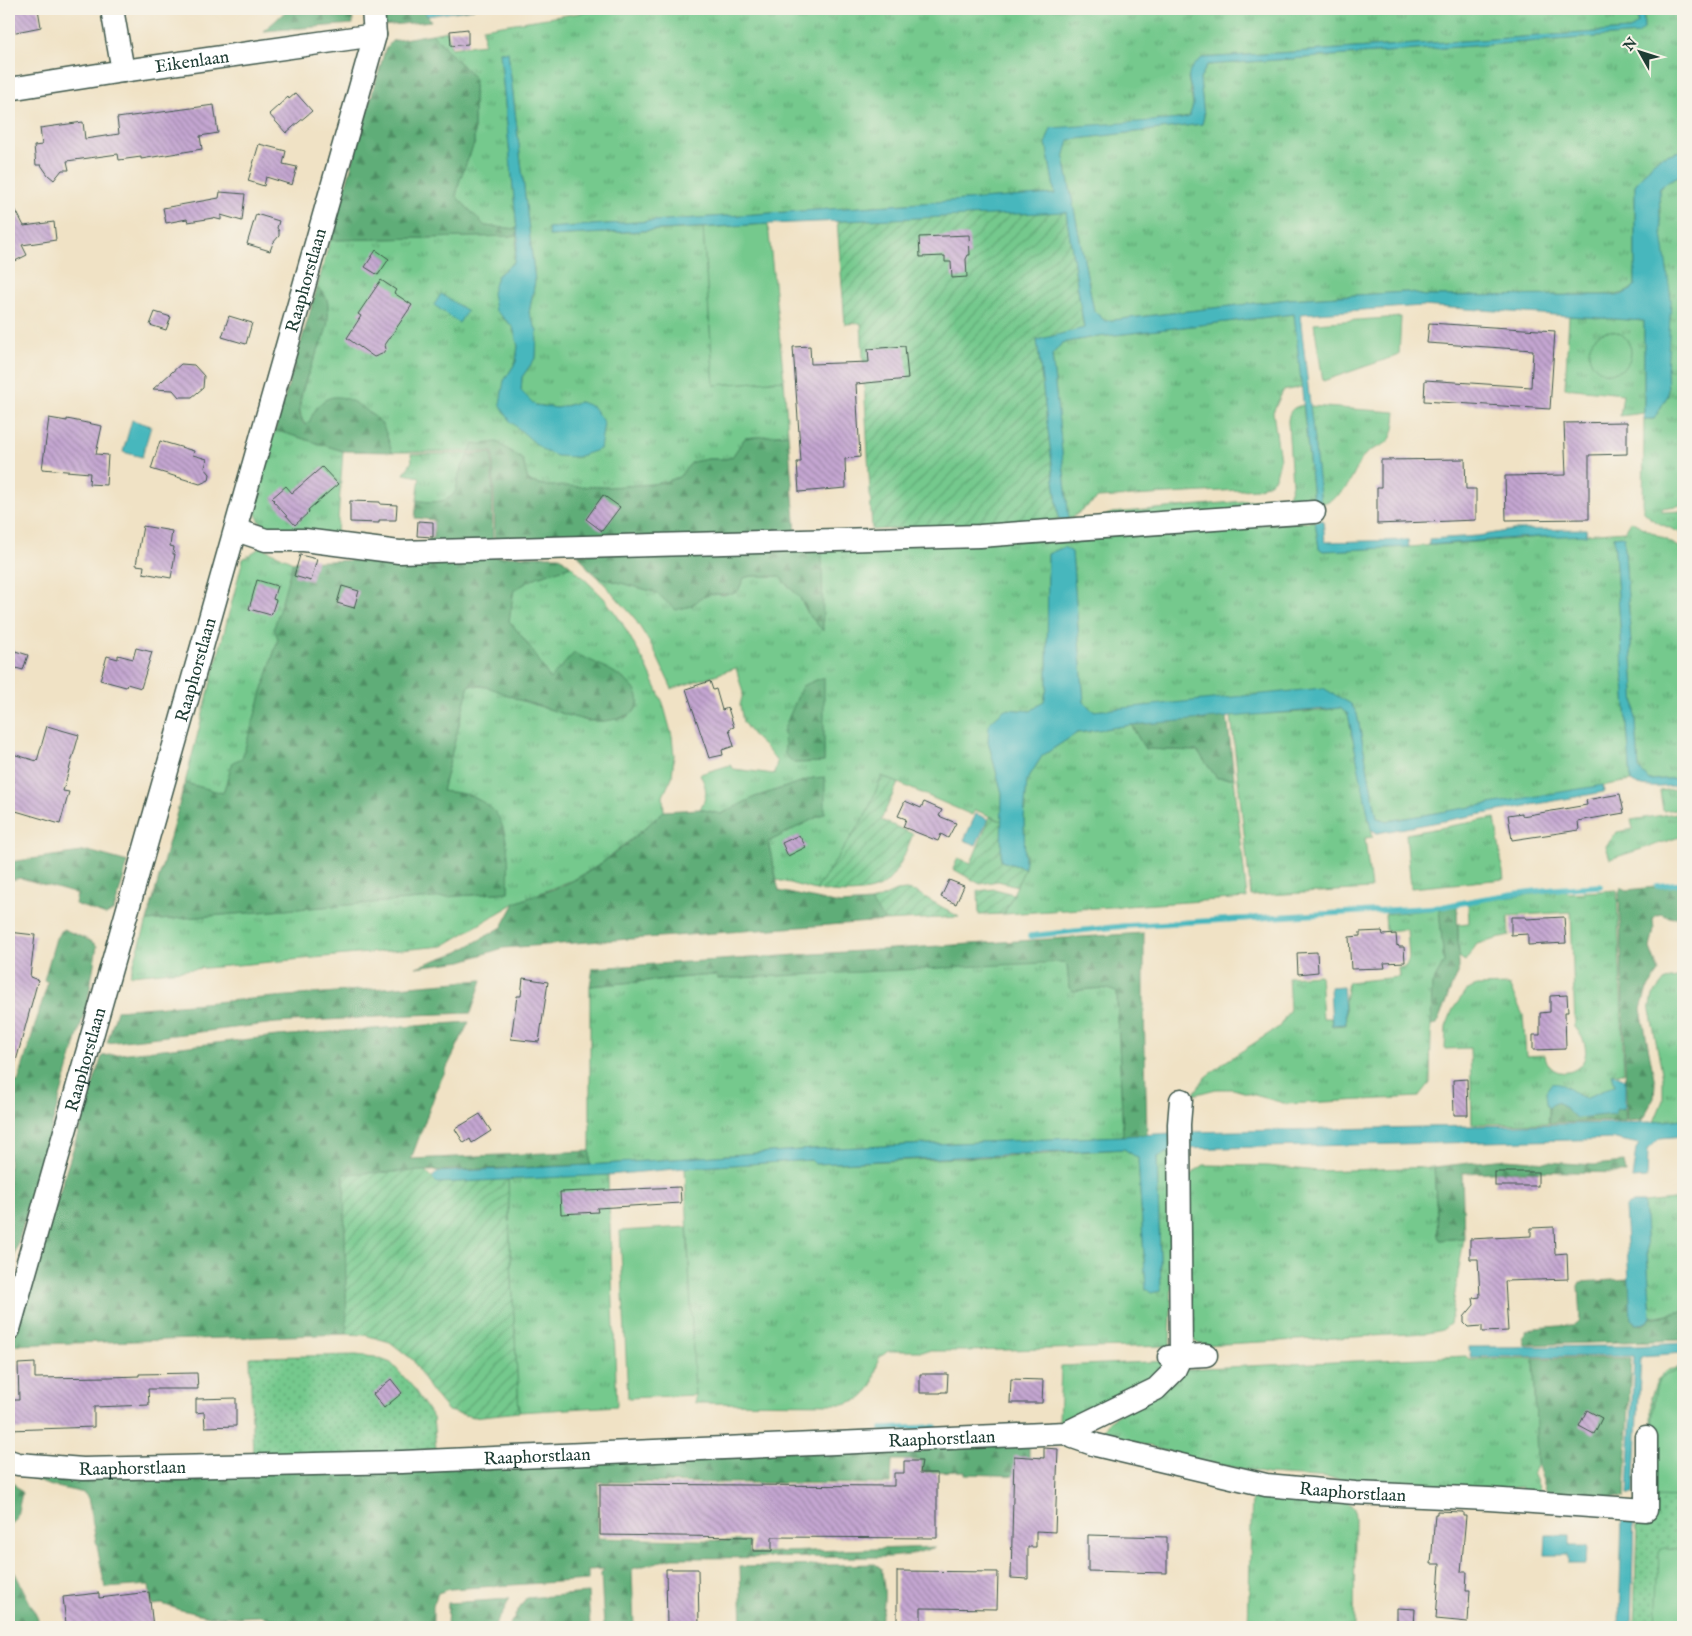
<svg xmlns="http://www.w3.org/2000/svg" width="1692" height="1636" viewBox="0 0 1692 1636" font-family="'IM FELL English',serif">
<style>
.grass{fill:url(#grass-tufts);stroke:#4a8360;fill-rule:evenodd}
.forest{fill:url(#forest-firs);stroke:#3f7556}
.park{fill:url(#park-dots);stroke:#4a8360}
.garden{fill:url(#garden-furrows);stroke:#4a8360}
.pitch{fill:#74c98d;stroke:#4a8360}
.water{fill:#47b7bd;stroke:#337a78}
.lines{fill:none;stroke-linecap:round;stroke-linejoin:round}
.stream{stroke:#47b7bd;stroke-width:5.5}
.building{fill:url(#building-back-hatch)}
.minor-casing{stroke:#3e564a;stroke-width:25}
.minor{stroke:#fff;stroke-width:22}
.labels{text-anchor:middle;stroke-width:4.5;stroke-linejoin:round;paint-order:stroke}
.street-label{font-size:18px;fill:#1f3d34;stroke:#f7f3e8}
</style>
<defs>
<pattern id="grass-tufts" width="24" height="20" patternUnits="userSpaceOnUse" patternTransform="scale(1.25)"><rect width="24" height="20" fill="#74c98d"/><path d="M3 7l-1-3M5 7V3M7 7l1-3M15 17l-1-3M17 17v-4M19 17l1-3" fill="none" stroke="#5fa474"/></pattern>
<pattern id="forest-firs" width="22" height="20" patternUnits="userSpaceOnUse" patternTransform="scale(1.25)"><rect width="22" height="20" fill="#5fad78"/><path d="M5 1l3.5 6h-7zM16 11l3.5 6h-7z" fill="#4e8e63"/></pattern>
<pattern id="park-dots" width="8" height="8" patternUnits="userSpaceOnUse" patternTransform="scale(1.25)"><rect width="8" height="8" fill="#74c98d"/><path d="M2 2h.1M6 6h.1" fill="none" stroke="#5fa474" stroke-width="1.8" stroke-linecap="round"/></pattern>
<pattern id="garden-furrows" width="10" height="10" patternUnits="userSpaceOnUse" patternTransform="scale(1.25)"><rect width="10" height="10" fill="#74c98d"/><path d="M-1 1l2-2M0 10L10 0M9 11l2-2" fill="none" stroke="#5fa474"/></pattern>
<pattern id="building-back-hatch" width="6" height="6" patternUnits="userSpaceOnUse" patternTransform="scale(1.25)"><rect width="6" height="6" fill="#c4a6d1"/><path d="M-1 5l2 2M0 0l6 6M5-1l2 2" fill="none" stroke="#9f88aa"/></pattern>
</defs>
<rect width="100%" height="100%" fill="#f7f3e8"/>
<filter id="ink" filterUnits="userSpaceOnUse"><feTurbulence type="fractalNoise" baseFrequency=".02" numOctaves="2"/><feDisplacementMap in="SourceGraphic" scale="10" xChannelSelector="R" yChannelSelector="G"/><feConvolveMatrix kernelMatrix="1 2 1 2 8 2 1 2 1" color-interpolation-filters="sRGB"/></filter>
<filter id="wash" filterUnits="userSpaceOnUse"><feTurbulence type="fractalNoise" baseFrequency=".0096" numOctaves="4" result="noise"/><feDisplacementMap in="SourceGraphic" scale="20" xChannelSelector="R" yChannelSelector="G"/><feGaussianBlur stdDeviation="1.12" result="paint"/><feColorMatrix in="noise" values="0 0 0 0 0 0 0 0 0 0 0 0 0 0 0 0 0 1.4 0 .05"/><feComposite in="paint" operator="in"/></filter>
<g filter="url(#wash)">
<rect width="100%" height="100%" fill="#f0e2c5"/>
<g class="grass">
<path d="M605 9H1638V23L1630 30 1202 58 1188 77 1193 105 1189 117 1046 142 1055 194 548 228 549 236 703 228 714 385 784 380 788 434 745 438 732 457 726 459H708L692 462 679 477 668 481 653 484 610 487 547 486 528 481 523 460 473 445 469 452H392L382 425 313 414 310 423 306 425C287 407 319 352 326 330 328 324 328 317 328 311 328 305 328 300 325 296 323 293 320 290 317 288L330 240 517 236 514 262 497 276 495 310 513 327 518 346 516 362 504 381 510 421 580 402 557 408 535 405 521 391 522 377 536 357 537 331 529 313 535 281 508 52H500L517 229 485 226 456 196 460 179 474 144V78L432 34 447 31 451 48 484 44 483 28Z"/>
<path d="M1643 9H1683V150L1660 157 1651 165 1635 185V285C1626 296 1614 295 1600 295L1425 296 1407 292 1289 299 1105 321 1094 311 1064 158 1068 140 1202 124 1204 116 1200 79 1207 65 1637 34 1644 29Z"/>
<polygon points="1683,174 1683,505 1662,508 1662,512 1683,511 1683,534 1654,521 1643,511 1644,419 1654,419 1668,395 1659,189 1668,181"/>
<polygon points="1294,314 1302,387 1283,391 1273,412 1280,460 1276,476 1270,483 1257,489 1098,498 1069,520 1052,355 1062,343 1089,338"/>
<polygon points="1569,316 1644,321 1644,413 1620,416 1623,394 1565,388"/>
<path d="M1303 405 1314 507 1096 519 1112 513 1278 498 1289 494 1292 484 1288 421C1289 410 1293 407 1303 405Z"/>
<path d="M1310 406 1396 412C1395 421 1395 431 1390 439 1385 447 1370 448 1364 456 1358 463 1356 472 1351 480 1345 492 1333 500 1321 504Z"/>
<path d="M275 430 343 451 337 534C324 533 276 533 266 528 259 523 255 513 252 504Z"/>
<path d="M411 454H470C467 459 463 465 460 471 458 477 458 484 456 490 450 504 429 503 417 500L420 477 404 474 412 461Z"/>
<path d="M1315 521 1319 548 1323 551 1409 547 1625 531 1631 521 1683 549V778L1649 780 1639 769 1624 537H1614L1631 781 1388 821 1377 818 1357 714 1351 704 1197 702 1093 711 1084 702 1072 553 1064 547 1048 554 1047 688 1044 701 1031 711 1005 709 988 741 1002 793V821L975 810 972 815 882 776 867 813 816 890 777 880 768 842 825 813 813 778 755 797 721 814 700 809C708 794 707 789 700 774L730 765 734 769 774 774 777 762 767 749 755 738 743 722 740 705 743 693 736 668 672 689 653 648 633 616 598 577 655 592 670 603 691 606 701 598 711 594 724 595 738 591 744 578C754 574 768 577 779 576L800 598 809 615 822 550ZM823 677 824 762 794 763Z"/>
<polygon points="261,547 293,562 286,589 278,639 242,759 233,763 223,793 185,783 243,559"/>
<path d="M571 566 604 598 621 621 647 667 663 703 672 736 674 755 672 777 663 796 664 811 644 829 599 865 575 879 515 903 443 946 130 975 147 921 508 892 507 853 459 793 442 791 469 685 492 688 519 700 587 721H603L627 717 634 712 638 704 623 679 608 670 574 653 550 680C538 658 525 639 509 621L513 590 537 577Z"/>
<polygon points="1340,708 1348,714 1373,837 1365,838 1371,889 1251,896 1231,716 1320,711"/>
<polygon points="1131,725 1145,749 1197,751 1217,778 1234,778 1247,898 1004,914 1025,868 1024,819 1027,780 1042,756 1077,733"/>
<polygon points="1683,788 1683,808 1663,811 1660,791"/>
<polygon points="1683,812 1683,836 1610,859 1606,846 1617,832 1633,829 1631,820"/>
<polygon points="1495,818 1504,879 1411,888 1406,834"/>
<path d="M1562 890 1570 893 1617 890 1624 1073H1612L1615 1085C1606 1090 1595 1093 1586 1099L1571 1092 1567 1086 1547 1103 1549 1107V1123L1472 1124 1470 1048 1445 1049 1446 1027 1453 1009 1466 991 1476 986 1509 985 1523 1015 1526 1056 1545 1055C1551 1090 1609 1068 1575 1027L1571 912 1508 916 1509 936 1477 944 1465 961 1459 957 1458 924 1469 923 1468 903Z"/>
<polygon points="1439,909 1444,962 1432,984 1430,1083 1419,1097 1287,1104 1233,1089 1216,1089 1193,1095 1204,1079 1225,1062 1279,1027 1290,1009 1288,977 1320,975 1323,1018 1331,1018 1332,1026 1346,1025 1345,1001 1348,982 1399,977 1398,968 1406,966 1409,958 1407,929 1386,931 1385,914"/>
<path d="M1048 961 1063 962 1067 965 1073 991C1084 990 1109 985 1117 993L1123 1136 814 1149 590 1165V986L700 976 717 975 718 979Z"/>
<polygon points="1683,977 1683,1119 1654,1122 1663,1100 1663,1078 1650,1010 1653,995 1665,980"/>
<polygon points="1124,1149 1138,1157 1146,1289 1161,1291 1157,1157 1176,1149 1170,1346 965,1351 888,1351 879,1358 872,1385 863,1398 844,1404 695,1403 685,1168 811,1160 815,1164 1032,1155"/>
<polygon points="1204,1165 1267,1166 1318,1171 1434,1167 1438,1236 1441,1240 1464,1238 1450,1324 1442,1330 1428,1333 1205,1345 1195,1342 1192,1336 1189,1179 1195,1171"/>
<polygon points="608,1175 617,1406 519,1412 510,1243 508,1179"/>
<polygon points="1683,1199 1683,1311 1651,1317 1644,1203"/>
<polygon points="1466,1356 1469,1359 1534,1358 1537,1463 1533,1473 1542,1494 1521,1493 1521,1487 1499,1489 1268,1474 1206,1462 1102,1433 1109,1421 1182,1369"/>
<polygon points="1170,1361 1169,1369 1126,1398 1072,1415 1059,1422 1061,1366"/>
<polygon points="1252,1491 1345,1499 1354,1508 1355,1519 1354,1627 1248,1627"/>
</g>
<g class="forest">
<polygon points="288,9 352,9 353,24 264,31"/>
<polygon points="380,9 423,9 431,21 382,26"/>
<polygon points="432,34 474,78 474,144 460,179 456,196 485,226 517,229 517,236 330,240 385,50 392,41"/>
<path d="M317 288C320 290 323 292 325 296 328 300 328 305 328 311 328 317 328 324 326 330 320 352 286 406 305 425L309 423C320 393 338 390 363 408 370 413 378 418 383 426 387 434 389 443 392 452L343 451 275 430Z"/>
<polygon points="788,434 796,534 495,545 493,452 469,452 473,445 497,442 523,460 528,481 547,486 610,487 653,484 668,481 679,477 692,462 708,459 726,459 732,457 745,438"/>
<path d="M492 453 493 545 429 548 428 539 434 538V520L415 518 417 500C429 503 450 504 456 490 458 484 458 477 460 471 463 465 467 459 470 454Z"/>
<path d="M822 550 823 631 809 615 800 598 779 576C768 577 754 574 744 578L738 591 733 594H711L701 598 691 606 676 610 655 592 598 577 588 568 578 554Z"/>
<path d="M511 556H559L571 566 537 577 514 590 509 621C525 639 538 658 550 679L574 653C591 661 645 681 638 705 634 715 625 717 616 719 592 725 572 717 549 709 540 706 530 703 520 700 503 694 488 684 469 685L442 791C452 793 463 792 473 797 480 800 490 806 495 812 510 831 509 869 508 892L147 921 185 783 223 793 233 762 242 758 278 639 274 628 293 562Z"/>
<polygon points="824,677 824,762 794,763 785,755 784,729 802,686"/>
<polygon points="1227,716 1234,778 1217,778 1197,751 1145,749 1131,725"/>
<path d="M825 777V813L768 842 779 891 840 904 871 902 885 921 503 948 462 961 416 967 458 952 502 927 515 903C535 895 557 889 576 879 608 862 637 835 664 811L700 809 721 814 755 797 813 778Z"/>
<polygon points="88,851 128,862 114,910 106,915 75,904 77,894 21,878 9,880 9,858 10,862"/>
<polygon points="1683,884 1683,915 1673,918 1660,914 1655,916 1653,920 1654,929 1650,948 1659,972 1647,989 1641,1009 1655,1083 1654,1098 1642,1120 1627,1121 1619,893 1621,887 1627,890"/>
<polygon points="1457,905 1459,968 1437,1024 1431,1025 1432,984 1444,962 1439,909"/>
<polygon points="63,929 91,941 97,946 88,1000 11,1267 9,1267 9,1098 14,1081 18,1082 48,982 44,980 56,938"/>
<path d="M1144 933V1007L1147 1135 1123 1136 1117 993C1109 985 1084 990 1073 991L1069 988 1067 966 1063 962 718 979 716 975 700 976 590 986 593 968Z"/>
<polygon points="482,980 471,1013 411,1015 276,1023 107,1043 117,1010"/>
<polygon points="469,1022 438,1086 411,1159 590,1151 590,1165 344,1174 347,1334 12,1345 102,1056 277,1036"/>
<polygon points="1556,1101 1617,1109 1625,1108 1626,1121 1549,1123 1549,1107"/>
<polygon points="1505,1159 1594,1165 1624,1162 1626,1173 1521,1171 1462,1173 1464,1238 1440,1240 1438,1236 1434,1167"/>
<polygon points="1629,1279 1631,1319 1635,1323 1641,1325 1647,1322 1651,1318 1683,1311 1683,1340 1525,1345 1523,1337 1526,1331 1535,1328 1571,1325 1576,1324 1580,1320 1578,1286 1580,1282"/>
<polygon points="1534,1358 1631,1358 1625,1498 1547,1493 1537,1463"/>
<polygon points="1029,1443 1029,1476 965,1474 965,1471 922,1472 922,1460 892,1460 891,1484 598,1482 598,1538 749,1541 750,1553 936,1547 910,1555 889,1557 673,1558 632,1569 634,1627 604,1627 601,1574 604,1569 588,1570 588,1580 450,1589 438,1593 433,1606 433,1627 288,1627 275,1619 260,1616 239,1617 209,1616 181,1610 162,1604 152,1605 149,1585 105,1588 88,1498 84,1493 48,1485 30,1478 30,1469"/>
<polygon points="9,1478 22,1493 16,1520 9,1526"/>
<path d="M875 1564 881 1568C885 1588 887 1608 877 1627H742L740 1567Z"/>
<polygon points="9,1566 15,1573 38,1619 37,1627 9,1627"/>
<polygon points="588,1593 590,1627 508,1627 526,1598"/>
<polygon points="509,1599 504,1611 494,1627 447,1627 448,1603"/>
</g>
<g class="park">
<polygon points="356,1355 375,1357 391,1363 412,1386 433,1418 436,1449 253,1461 250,1357"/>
<polygon points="1683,1367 1683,1627 1634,1627 1637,1520 1651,1500 1651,1397 1657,1380 1667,1370"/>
</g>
<g class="garden">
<polygon points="1066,211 1084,329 1037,340 1059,520 872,530 861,323 845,324 837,221"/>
<path d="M882 776 898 783 881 820 913 834C906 850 900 869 887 882 871 897 835 893 816 890L867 813Z"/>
<polygon points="990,817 1002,821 1001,861 1025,868 1017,886 998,881 980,884 953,869 958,858 971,863"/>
<polygon points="995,889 1013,894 1004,914 979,915 978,891"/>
<polygon points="906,890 916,892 959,917 885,921 871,902 896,891"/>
<polygon points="425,1171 437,1183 508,1179 510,1243 519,1412 473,1417 448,1411 429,1388 413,1360 390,1342 365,1335 347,1334 344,1174"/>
</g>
<g class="pitch">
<polygon points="768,224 784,380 714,385 703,228"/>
<polygon points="1401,317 1399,355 1323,381 1314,323"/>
<circle cx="1610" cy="352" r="21"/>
<polygon points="687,1227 695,1395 628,1398 620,1231"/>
<path d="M1683 1370V1498L1653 1497C1653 1475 1649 1395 1659 1381 1665 1373 1674 1371 1683 1370Z"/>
<polygon points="1661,1549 1683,1550 1683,1627 1656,1627 1659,1553"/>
</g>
<g class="water">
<polygon points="423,9 474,9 427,16"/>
<path d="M1638 9H1643L1644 29 1638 34 1207 65 1200 79 1204 116 1202 124 1069 140 1064 158 1094 311 1105 321 1289 299 1407 292 1425 296 1621 295 1631 290 1635 285V185L1651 165 1660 157 1683 150V174L1668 181 1659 189 1660 218 1671 300 1667 370 1668 395 1654 419H1644V321L1422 306 1300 314 1321 504 1314 507 1294 314 1089 338 1062 343 1052 355 1069 520H1059L1037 340 1084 328 1066 212 768 224 549 236 548 228 1055 194 1046 142 1051 128 1181 119 1189 117C1190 114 1192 109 1193 105 1194 81 1178 78 1202 58L1630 30 1638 23Z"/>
<polygon points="500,52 508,52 535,281 529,313 537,331 536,357 522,377 521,391 535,405 557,408 580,402 593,407 604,423 600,449 577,457 557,456 544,451 510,421 500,404 504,381 516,362 518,346 513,327 495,310 492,293 497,276 514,262 518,240"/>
<polygon points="441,294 467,311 459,323 434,305"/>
<polygon points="132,420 151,426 142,457 123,452"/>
<polygon points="1323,520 1325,542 1408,540 1409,547 1323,551 1319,548 1315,521"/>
<polygon points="1586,529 1587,535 1515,538 1429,545 1429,539 1478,536 1513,530"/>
<path d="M1621 536 1624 537 1639 769 1649 780 1683 778V785C1667 786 1645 791 1631 781L1614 537Z"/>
<polygon points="1064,547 1072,552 1084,702 1093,711 1323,688 1351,704 1357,714 1377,818 1388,821 1603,785 1604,792 1377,833 1371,829 1348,714 1340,708 1131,725 1077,733 1042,756 1027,780 1024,819 1025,868 1001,861 1002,793 988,741 989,723 1005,709 1031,711 1044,701 1047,688 1048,554"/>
<polygon points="976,814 988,819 976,845 964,840"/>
<polygon points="1343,986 1346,1024 1332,1025 1330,987"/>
<path d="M1612 1073 1625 1079V1108L1617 1109 1614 1114 1577 1118 1557 1102 1549 1107 1547 1103 1546 1091 1551 1084C1566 1081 1572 1095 1586 1099 1595 1093 1605 1090 1615 1085Z"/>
<polygon points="1683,1119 1683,1136 1660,1138 1648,1150 1647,1178 1632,1179 1636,1149 1639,1144 1616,1139 1176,1149 1157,1157 1161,1291 1151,1293 1146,1289 1138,1158 1124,1149 815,1164 811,1160 685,1168 608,1175 437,1183 432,1178 437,1172 590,1165 814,1149 1123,1136 1189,1132 1615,1123 1654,1122"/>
<path d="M1633 1203H1644L1651 1317C1645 1325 1638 1326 1631 1319L1625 1207Z"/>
<polygon points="1683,1343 1683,1353 1641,1356 1634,1495 1628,1495 1634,1356 1470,1357 1469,1347 1634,1346"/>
<polygon points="1622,1514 1634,1515 1631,1627 1619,1627"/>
<polygon points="1546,1535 1570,1535 1570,1546 1587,1546 1586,1564 1568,1564 1568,1555 1545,1555"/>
</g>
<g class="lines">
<g class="stream">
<polyline points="1657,886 1683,883"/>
<path d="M1030 936 1124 926 1441 907C1493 896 1547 888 1600 886"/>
<polyline points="882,1429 935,1427"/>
</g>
</g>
<g id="blocks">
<g class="building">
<polygon points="10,9 38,9 41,27 16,32 9,27"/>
<polygon points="468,29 468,44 451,46 450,31"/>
<polygon points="296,93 312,111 286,133 269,114 288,97 289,99"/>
<polygon points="214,105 218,133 200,136 202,149 141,159 141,157 119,160 118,154 67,161 69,170 62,170 54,180 48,175 41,165 36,165 34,146 42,145 40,128 83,122 85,139 119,134 117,118"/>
<polygon points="259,144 286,151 283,164 297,167 292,185 266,177 264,186 248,181"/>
<polygon points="220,192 245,194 242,221 221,215 221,220 213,218 188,222 187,219 166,223 163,208 219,198"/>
<polygon points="9,197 24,226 54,222 56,240 22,245 27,255 9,264"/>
<polygon points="256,214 279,221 277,228 279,231 279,236 273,243 270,251 247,244"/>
<polygon points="969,235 970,255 968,255 966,259 967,277 952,278 951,262 945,262 945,256 920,257 919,237"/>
<polygon points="376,250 389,259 378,275 365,267"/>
<polygon points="381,280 396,290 394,293 412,305 385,345 386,349 382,354 374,357 347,338 361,316 358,314"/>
<polygon points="155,312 171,317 166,330 150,325"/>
<polygon points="229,316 252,323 246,344 222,337"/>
<polygon points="1429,323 1555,331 1550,409 1424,401 1425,380 1531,387 1533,350 1427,343"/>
<polygon points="810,346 811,364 869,362 868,349 905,346 908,379 856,384 860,457 845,459 846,488 799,492 797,462 801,462 793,347"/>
<polygon points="181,364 194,365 204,376 203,388 192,397 179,397 173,390 153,389"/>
<polygon points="49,418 67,421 67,419 102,426 96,454 108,455 106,485 89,484 90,473 42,469"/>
<polygon points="1627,422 1627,454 1589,455 1589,519 1506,520 1505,476 1566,475 1564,423"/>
<polygon points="160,441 194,451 193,455 207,459 205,468 210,474 209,480 200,484 151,469"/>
<polygon points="1465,459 1466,489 1476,489 1476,520 1377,524 1377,488 1381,488 1381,460"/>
<polygon points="322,467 338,484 308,510 309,512 295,525 273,501 274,500 272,498 286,486 292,493"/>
<polygon points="603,495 620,507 602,531 586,519"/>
<polygon points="350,501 380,502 380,504 397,505 396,520 379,520 379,523 350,522"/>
<polygon points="418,521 433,522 433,537 417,536"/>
<polygon points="143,526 172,531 170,546 174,547 173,554 175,554 171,578 143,573 144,566 136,565"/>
<polygon points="300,555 317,559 311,581 294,576"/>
<polygon points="257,580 277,586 273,599 276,600 271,615 249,609"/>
<polygon points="342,586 359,591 354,608 337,603"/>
<polygon points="136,648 152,652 141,688 127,684 126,687 100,680 107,656 118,659 118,655 133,659"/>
<polygon points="9,649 28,655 23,670 9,666"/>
<polygon points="710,681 713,690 716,689 722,710 728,708 734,727 729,729 734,746 722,750 723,755 709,758 686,689"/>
<polygon points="47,726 79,735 63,791 69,792 60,824 9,809 9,798 14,781 9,779 9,753 37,761"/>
<polygon points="1620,794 1624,813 1578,821 1579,830 1512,840 1508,815 1522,813 1522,816 1587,805 1586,800"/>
<polygon points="905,801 921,808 924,802 942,810 939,816 956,823 948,838 941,834 938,841 903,827 906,819 898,816"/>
<polygon points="799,835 806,847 788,856 782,843"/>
<polygon points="949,880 964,886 956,904 941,897"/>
<polygon points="1511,917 1526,917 1526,919 1564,917 1566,943 1528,945 1528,934 1511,935"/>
<polygon points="1382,931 1383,935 1396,934 1397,946 1398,945 1399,947 1404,947 1405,962 1384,963 1385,968 1351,969 1349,937 1360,936 1360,932"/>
<polygon points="9,932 35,935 30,977 38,980 13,1072 9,1071"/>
<polygon points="1317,952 1318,972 1298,974 1297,953"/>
<polygon points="523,978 548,982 539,1042 511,1039 517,996 521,996"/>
<polygon points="1567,995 1568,1012 1565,1012 1566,1049 1533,1050 1533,1035 1540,1035 1540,1013 1550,1012 1550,996"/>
<polygon points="1467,1079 1468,1115 1454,1115 1453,1080"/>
<polygon points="480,1114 491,1131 472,1143 470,1139 464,1143 455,1129"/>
<rect x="1495" y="1172" width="43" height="14"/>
<polygon points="680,1187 681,1203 597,1208 598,1212 561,1214 560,1192"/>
<polygon points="1554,1227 1555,1254 1567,1253 1568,1279 1505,1281 1508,1331 1482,1332 1482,1326 1468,1327 1464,1323 1464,1317 1474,1305 1473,1298 1480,1297 1478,1259 1470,1259 1470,1239 1531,1236 1531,1228"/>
<polygon points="35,1363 35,1378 110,1377 139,1376 139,1374 197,1373 198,1389 148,1389 149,1405 94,1407 94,1427 9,1430 9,1400 19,1400 18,1364"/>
<polygon points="920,1374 948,1374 947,1392 941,1392 941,1393 920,1393"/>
<polygon points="391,1379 402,1393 384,1408 373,1394"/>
<polygon points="1011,1379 1043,1380 1042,1403 1010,1403"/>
<polygon points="236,1398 236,1426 205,1427 204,1412 196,1413 196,1399"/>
<polygon points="1587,1410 1602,1418 1594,1434 1579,1426"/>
<polygon points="1044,1448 1058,1449 1055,1532 1036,1531 1036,1547 1028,1547 1028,1579 1011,1578 1014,1456 1044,1458"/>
<polygon points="904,1461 922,1461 920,1473 937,1473 937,1538 772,1537 772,1551 753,1551 753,1537 600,1535 600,1484 894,1486 894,1473 904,1473"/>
<polygon points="1437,1511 1463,1512 1463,1516 1466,1516 1461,1572 1467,1572 1466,1590 1470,1590 1468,1622 1436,1619 1440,1564 1431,1564 1435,1514 1437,1514"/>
<polygon points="1088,1535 1167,1537 1167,1573 1088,1571"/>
<polygon points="666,1569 698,1569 699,1627 667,1627"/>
<polygon points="897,1571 998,1572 997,1609 921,1608 921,1625 897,1625"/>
<polygon points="149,1592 153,1627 74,1627 74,1623 66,1624 63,1597 99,1593 99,1598"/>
<polygon points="1397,1608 1415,1609 1414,1627 1397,1627"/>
</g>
</g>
</g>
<g filter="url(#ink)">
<use href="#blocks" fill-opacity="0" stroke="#3e564a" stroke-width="1"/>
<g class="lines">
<g class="minor-casing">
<g id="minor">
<polyline points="112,9 123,71"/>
<path id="s1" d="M9 89 123 71 375 35"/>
<polyline points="236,530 266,540 304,540 399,552 980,536 1314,512"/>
<path id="s2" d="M9 1329 375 35 373 9"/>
<polyline points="1169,1357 1206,1355"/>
<path id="s3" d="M1066 1433 1073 1437 1096 1445 1266 1485 1355 1493 1489 1499 1646 1510V1437"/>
<path id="s4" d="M9 1461 18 1464 83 1469 402 1462 1066 1433 1156 1389 1174 1371 1181 1356 1179 1124 1181 1100"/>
</g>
</g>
<use href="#minor" class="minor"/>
</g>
</g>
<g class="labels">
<g class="street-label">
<text dy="6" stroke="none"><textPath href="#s1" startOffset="185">Eikenlaan</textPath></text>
<text dy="6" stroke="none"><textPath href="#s2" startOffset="1090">Raaphorstlaan</textPath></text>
<text dy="6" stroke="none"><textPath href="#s2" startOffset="685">Raaphorstlaan</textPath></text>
<text dy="6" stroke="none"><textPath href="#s2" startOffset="280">Raaphorstlaan</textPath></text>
<text dy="6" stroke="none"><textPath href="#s4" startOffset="934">Raaphorstlaan</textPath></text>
<text dy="6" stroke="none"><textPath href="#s4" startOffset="529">Raaphorstlaan</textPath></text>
<text dy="6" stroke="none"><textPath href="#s4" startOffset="124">Raaphorstlaan</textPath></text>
<text dy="6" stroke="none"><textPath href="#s3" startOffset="294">Raaphorstlaan</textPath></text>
</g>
</g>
<rect width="1692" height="1636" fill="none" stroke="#f7f3e8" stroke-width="30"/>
<g transform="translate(1640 52) rotate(309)" stroke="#f7f3e8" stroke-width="4" paint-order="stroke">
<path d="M0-4L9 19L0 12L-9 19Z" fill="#1f3d34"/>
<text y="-8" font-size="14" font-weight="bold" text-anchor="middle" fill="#1f3d34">N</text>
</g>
</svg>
